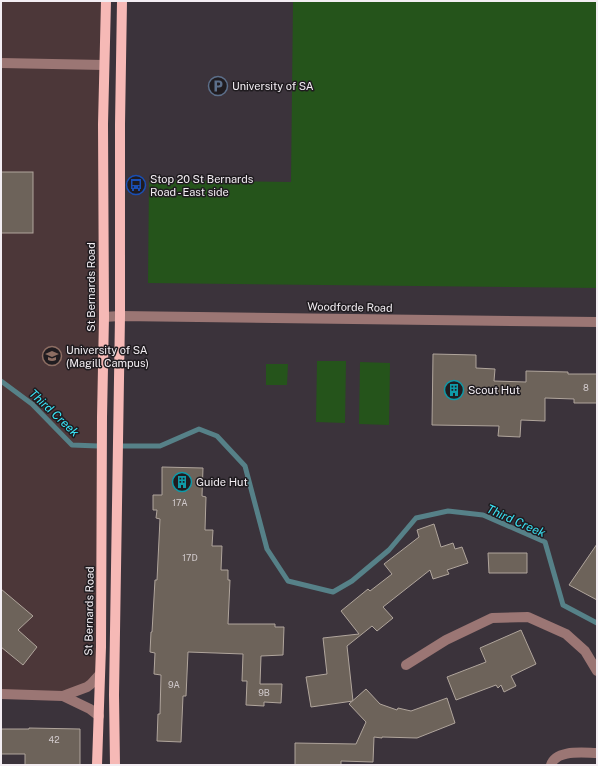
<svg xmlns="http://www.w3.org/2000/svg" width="598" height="766" viewBox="0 0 598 766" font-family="'Public Sans',sans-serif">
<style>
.education{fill:#4c3739}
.green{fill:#25541b}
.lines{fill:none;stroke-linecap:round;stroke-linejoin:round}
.stream{stroke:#568188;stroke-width:5}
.building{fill:#6d635a;stroke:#b0a59c}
.minor{stroke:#9b7674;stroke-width:10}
.major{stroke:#f6b9b6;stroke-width:10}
.labels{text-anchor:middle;stroke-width:3;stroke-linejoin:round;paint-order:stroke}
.number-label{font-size:9px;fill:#d2cbcd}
.poi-label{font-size:11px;fill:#f3eef3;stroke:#201c20;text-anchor:start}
.street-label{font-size:11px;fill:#f3eef3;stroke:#201c20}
.water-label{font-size:12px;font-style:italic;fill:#39e6f8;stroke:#201c20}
</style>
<rect width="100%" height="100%" fill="#3b333b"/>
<polygon class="education" points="1,1 106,1 100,674 63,696 1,694"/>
<g class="green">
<polygon points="293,1 597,1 597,288 148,283 149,180 291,182"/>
<polygon points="317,361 346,361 345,423 316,422"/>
<polygon points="360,362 390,363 389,425 359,424"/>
<polygon points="266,364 288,364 287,385 266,385"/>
</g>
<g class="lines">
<g class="stream">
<polyline points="1,381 32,404 72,445 98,446"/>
<polyline points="123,446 160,446 199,429 217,436 245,466 267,549 288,581 333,592 352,581 389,550 416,518 448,511 483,515 545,542 563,605 597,623"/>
</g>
</g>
<g class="building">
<rect x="1" y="172" width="32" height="61"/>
<polygon points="433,354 476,355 476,368 495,369 494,381 526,382 526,371 568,372 568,374 597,374 597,403 574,403 574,399 545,398 545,421 521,420 520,437 498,436 499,426 432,425"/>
<polygon points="162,467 203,468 202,496 206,497 205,530 213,530 212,546 222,546 221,570 228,570 228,580 230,580 228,624 275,624 275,627 284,627 283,655 261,656 260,684 282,684 281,703 264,702 264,706 246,705 247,681 242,681 243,654 188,652 186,696 183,696 181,742 157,741 158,714 160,714 161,675 154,674 155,653 150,652 151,632 152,632 155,580 157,580 160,519 156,518 157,510 153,510 153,495 162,495"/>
<polygon points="434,524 441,547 453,543 455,549 462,547 468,563 447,570 449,574 433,579 430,570 383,607 393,618 377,631 372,626 347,646 353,701 311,707 306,677 327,674 323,638 359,634 341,611 368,589 370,591 392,574 384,564 419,537 417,530"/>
<polygon points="597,544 597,600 569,585"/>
<polygon points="488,553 527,553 527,573 489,573"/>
<polygon points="1,589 33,616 18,630 37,647 23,665 1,647"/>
<polygon points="521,630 536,664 511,676 516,686 504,692 501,685 498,688 496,685 456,700 447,677 486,662 480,648"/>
<polygon points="366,689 380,704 397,710 398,708 411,711 447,698 455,723 417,738 382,737 382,738 374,737 373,762 341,761 341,765 295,765 295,743 356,744 366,722 349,704"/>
<polygon points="29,728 80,729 80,765 25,765 25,754 1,754 1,729 29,729"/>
</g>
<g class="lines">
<g class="minor">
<polyline points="1,63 104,65"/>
<polyline points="104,317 120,316 597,322"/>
<polyline points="406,665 446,640 492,618 528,617 566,634 585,651 597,671"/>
<polyline points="1,694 63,696 90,709 99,716"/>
<polyline points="63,696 87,687 91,684 100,674"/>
<path d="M551 765C556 749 584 753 597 753"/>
</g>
<g class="major">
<polyline points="97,765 101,647 102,417 104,317 103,124 106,1"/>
<polyline points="115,765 114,695 120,316 120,124 122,1"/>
</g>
</g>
<defs>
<g id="parking-ring" transform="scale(1)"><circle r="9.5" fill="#201c20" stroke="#5c6f8a" stroke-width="1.5"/><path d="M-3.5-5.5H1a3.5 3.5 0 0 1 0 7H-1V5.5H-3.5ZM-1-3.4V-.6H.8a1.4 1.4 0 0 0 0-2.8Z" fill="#5c6f8a"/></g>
<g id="bus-ring" transform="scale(1)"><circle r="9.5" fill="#201c20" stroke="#1a4fb4" stroke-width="1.5"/><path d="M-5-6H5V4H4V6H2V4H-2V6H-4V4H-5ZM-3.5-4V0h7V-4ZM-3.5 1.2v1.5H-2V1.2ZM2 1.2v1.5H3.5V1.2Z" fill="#1a4fb4"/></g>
<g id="university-ring" transform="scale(1)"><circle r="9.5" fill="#201c20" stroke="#8d6e63" stroke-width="1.5"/><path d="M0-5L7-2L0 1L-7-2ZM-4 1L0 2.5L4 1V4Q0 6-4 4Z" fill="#8d6e63"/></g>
<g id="building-ring" transform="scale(1)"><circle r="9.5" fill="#201c20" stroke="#0f9aa8" stroke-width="1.5"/><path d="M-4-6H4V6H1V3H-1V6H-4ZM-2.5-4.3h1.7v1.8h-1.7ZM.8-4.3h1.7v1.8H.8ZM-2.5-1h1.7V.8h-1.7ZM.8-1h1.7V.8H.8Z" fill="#0f9aa8"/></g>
</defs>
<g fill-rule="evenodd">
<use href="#parking-ring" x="218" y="86"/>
<use href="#bus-ring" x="136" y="185"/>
<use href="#university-ring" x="52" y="356"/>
<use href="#building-ring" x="454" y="390"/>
<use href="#building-ring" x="182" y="482"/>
</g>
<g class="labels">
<g class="number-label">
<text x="586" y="391">8</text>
<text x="180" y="506">17A</text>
<text x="190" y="561">17D</text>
<text x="174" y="688">9A</text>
<text x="264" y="696">9B</text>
<text x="54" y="743">42</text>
</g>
<g class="poi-label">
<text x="232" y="90">University of SA</text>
<text x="150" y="183">Stop 20 St Bernards<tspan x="150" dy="13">Road - East side</tspan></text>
<text x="66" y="354">University of SA<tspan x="66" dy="13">(Magill Campus)</tspan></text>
<text x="468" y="394">Scout Hut</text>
<text x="196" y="486">Guide Hut</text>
</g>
<g class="street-label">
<text transform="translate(91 287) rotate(-90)" y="4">St Bernards Road</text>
<text transform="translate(350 307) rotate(1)" y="4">Woodforde Road</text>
<text transform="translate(89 611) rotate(-89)" y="4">St Bernards Road</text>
</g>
<g class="water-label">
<text transform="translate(54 413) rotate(43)" y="4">Third Creek</text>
<text transform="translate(516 521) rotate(24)" y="4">Third Creek</text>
</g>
</g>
<rect width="598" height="766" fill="none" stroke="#f3eef3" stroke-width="4"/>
</svg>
